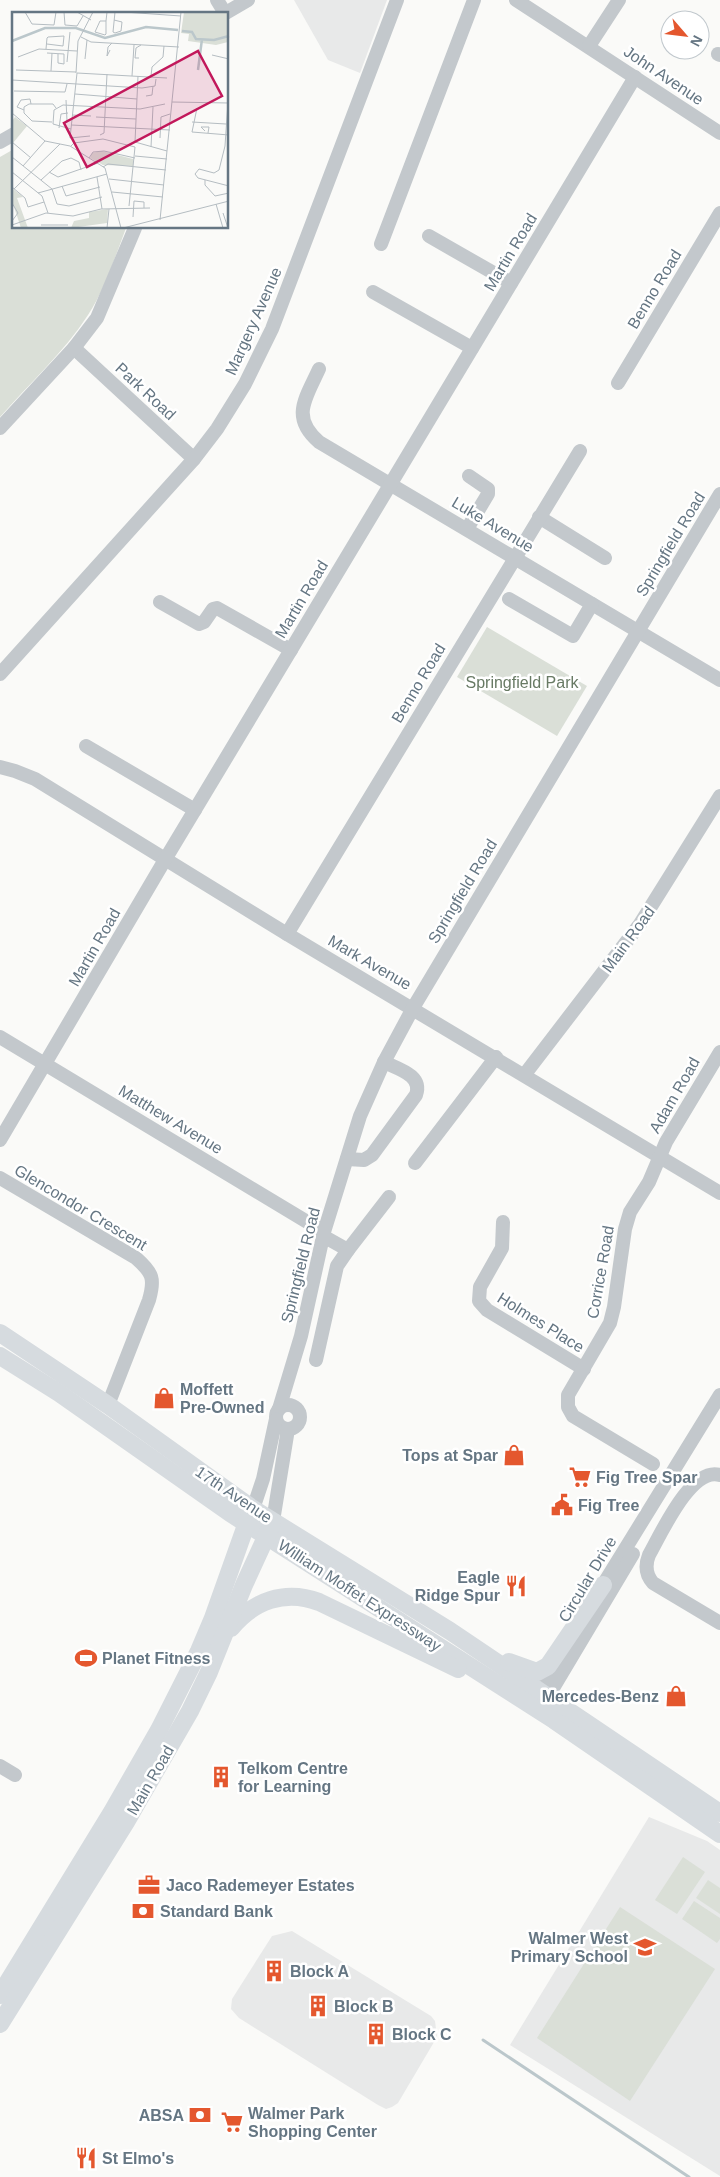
<svg xmlns="http://www.w3.org/2000/svg" width="720" height="2177" viewBox="0 0 720 2177" font-family="Helvetica,sans-serif">
<style>
.built{fill:#e8e9e9}
.green{fill:#dadfd7}
.lines{fill:none;stroke-linecap:round;stroke-linejoin:round}
.stream{stroke:#bbc7cb;stroke-width:3}
.minor{stroke:#c3c8cc;stroke-width:14}
.major{stroke:#d6dbdf;stroke-width:18}
.labels{text-anchor:middle;stroke-width:5;stroke-linejoin:round;paint-order:stroke}
.street-label{font-size:16px;fill:#657683;stroke:#fff}
.park-label{font-size:16px;fill:#687a64;stroke:#fff}
.poi-label{font-size:16px;font-weight:bold;fill:#657683;stroke:#fff;text-anchor:start}
.inset-river{fill:none;stroke:#bbc7cb;stroke-width:2.5}
.inset-road{fill:none;stroke:#b5bdc2;stroke-width:1}
.view{fill:#c2185b;fill-opacity:0.15;stroke:#c2185b;stroke-width:2.5}
.inset-edge{fill:none;stroke:#657683;stroke-width:2.5}
</style>
<rect width="100%" height="100%" fill="#fafaf8"/>
<g class="built">
<polygon points="294,0 387,0 360,73 328,60"/>
<polygon points="649,1817 707,1841 720,1850 720,2176 510,2045"/>
<polygon points="292,1931 431,2016 435,2021 437,2037 398,2103 392,2107 386,2109 378,2105 239,2018 231,2009 232,1999 272,1936"/>
</g>
<g class="green">
<path d="M14 149V228H126C115 257 105 289 88 315 64 352 29 384 0 417V157Z"/>
<polygon points="487,627 587,686 557,736 457,677"/>
<polygon points="683,1857 705,1872 677,1914 655,1900"/>
<polygon points="708,1880 720,1888 720,1914 696,1898"/>
<polygon points="694,1901 720,1918 720,1939 717,1943 682,1919"/>
<polygon points="620,1907 715,1969 630,2101 537,2038"/>
</g>
<g class="lines">
<polyline class="stream" points="483,2040 689,2177"/>
<g class="minor">
<polyline points="217,0 225,13"/>
<polyline points="516,0 720,133"/>
<polyline points="224,14 248,0"/>
<polyline points="589,46 619,0"/>
<polyline points="718,54 720,55"/>
<polyline points="0,142 14,134"/>
<polyline points="429,236 511,283"/>
<polyline points="381,244 474,0"/>
<polyline points="373,292 472,348"/>
<polyline points="74,348 194,459"/>
<path d="M319 369C306 398 290 417 319 442L720 680"/>
<polyline points="618,383 720,213"/>
<polyline points="0,428 74,348 97,318 135,228"/>
<polyline points="539,517 605,558"/>
<polyline points="467,529 488,494 488,489 469,476"/>
<polyline points="509,599 573,636 592,604"/>
<polyline points="160,602 199,624 204,622 213,609 217,608 291,650"/>
<polyline points="0,674 194,459 217,429 245,384 272,329 397,0"/>
<polyline points="86,746 195,810"/>
<polyline points="0,767 15,771 35,779 287,934 720,1193"/>
<polyline points="287,934 580,451"/>
<polyline points="0,1037 324,1232"/>
<polyline points="525,1074 640,924 720,796"/>
<polyline points="0,1140 166,858 635,77"/>
<path d="M347 1159 364 1160 372 1155 416 1095C423 1075 398 1069 384 1062"/>
<polyline points="415,1163 496,1057"/>
<path d="M0 1178 136 1258C153 1273 155 1279 149 1300L108 1405"/>
<polyline points="503,1222 502,1248 480,1287 479,1301 487,1310 584,1369"/>
<polyline points="323,1236 348,1250 389,1197"/>
<polyline points="316,1360 337,1266 348,1250"/>
<circle cx="288" cy="1417" r="12"/>
<polyline points="279,1409 301,1336 324,1232 360,1116 384,1062 413,1008 720,494"/>
<polyline points="653,1464 573,1416 568,1407 568,1395 610,1323 614,1307 625,1229 630,1212 649,1182 666,1142 720,1052"/>
<path d="M720 1475C691 1466 661 1534 649 1555 645 1565 646 1575 653 1583L720 1623"/>
<polyline points="253,1509 263,1479 276,1419"/>
<polyline points="273,1521 288,1429"/>
<polyline points="598,1593 720,1395"/>
<polyline points="534,1700 558,1661"/>
<polyline points="543,1705 633,1554"/>
<polyline points="0,1766 15,1775"/>
</g>
<g class="major">
<polyline points="0,1333 108,1405 253,1509 450,1631 720,1813"/>
<polyline points="0,1356 59,1393 230,1513 554,1720 720,1834"/>
<path d="M231 1628C253 1601 285 1589 319 1602L458 1669"/>
<polyline points="509,1662 537,1672 548,1666 603,1585"/>
<polyline points="0,1995 112,1812 159,1730 199,1651 213,1618 250,1514"/>
<polyline points="0,2024 126,1822 190,1711 209,1672 244,1585 272,1524"/>
</g>
</g>
<defs>
<g id="shop-bare" transform="scale(1.725)"><path d="M-5-2.5h2.3a2.7 3.5 0 0 1 5.4 0H5L5.5 6h-11ZM-1.5-2.5h3a1.5 2.3 0 0 0-3 0Z" fill="#e4572e" stroke="#fff" stroke-width="2.5" paint-order="stroke"/></g>
<g id="supermarket-bare" transform="scale(1.725)"><path d="M-6-5.5h2.5l.6 2H6L4.5 2H-2.5L-4.4-4H-6ZM-1.5 3.2a1.3 1.3 0 1 0 .1 0ZM3 3.2a1.3 1.3 0 1 0 .1 0Z" fill="#e4572e" stroke="#fff" stroke-width="2.5" paint-order="stroke"/></g>
<g id="civic-bare" transform="scale(1.725)"><path d="M-.6-6.5H3V-4.5H.6V-3L4-1V1h2V6H-6V1h2V-1L-.6-3ZM-1.2 2.5V6h2.4V2.5Z" fill="#e4572e" stroke="#fff" stroke-width="2.5" paint-order="stroke"/></g>
<g id="restaurant-bare" transform="scale(1.725)"><path d="M-5-6h1v4h1v-4h1v4h1v-4h1v5L-1.5 .5V6h-2V.5L-5-1ZM5-6V6H3V1.5H1.5Q1.5-4 5-6Z" fill="#e4572e" stroke="#fff" stroke-width="2.5" paint-order="stroke"/></g>
<g id="stadium-bare" transform="scale(1.725)"><path d="M0-5a6.5 5 0 1 0 0 10a6.5 5 0 1 0 0-10ZM-3.5-1.8h7v3.6h-7Z" fill="#e4572e" stroke="#fff" stroke-width="2.5" paint-order="stroke"/></g>
<g id="building-bare" transform="scale(1.725)"><path d="M-4-6H4V6H1V3H-1V6H-4ZM-2.5-4.3h1.7v1.8h-1.7ZM.8-4.3h1.7v1.8H.8ZM-2.5-1h1.7V.8h-1.7ZM.8-1h1.7V.8H.8Z" fill="#e4572e" stroke="#fff" stroke-width="2.5" paint-order="stroke"/></g>
<g id="office-bare" transform="scale(1.725)"><path d="M-6-3h4V-5.5h4V-3h4V5H-6ZM-1-4.5V-3h2v-1.5ZM-6 0V1H6V0Z" fill="#e4572e" stroke="#fff" stroke-width="2.5" paint-order="stroke"/></g>
<g id="bank-bare" transform="scale(1.725)"><path d="M-6-4H6V4H-6ZM0-2.3a2.3 2.3 0 1 0 0 4.6a2.3 2.3 0 1 0 0-4.6Z" fill="#e4572e" stroke="#fff" stroke-width="2.5" paint-order="stroke"/></g>
<g id="school-bare" transform="scale(1.725)"><path d="M0-5L7-2L0 1L-7-2ZM-4 1L0 2.5L4 1V4Q0 6-4 4Z" fill="#e4572e" stroke="#fff" stroke-width="2.5" paint-order="stroke"/></g>
</defs>
<g fill-rule="evenodd">
<use href="#shop-bare" x="164" y="1398"/>
<use href="#shop-bare" x="514" y="1455"/>
<use href="#supermarket-bare" x="580" y="1477"/>
<use href="#civic-bare" x="562" y="1505"/>
<use href="#restaurant-bare" x="516" y="1586"/>
<use href="#stadium-bare" x="86" y="1658"/>
<use href="#shop-bare" x="676" y="1696"/>
<use href="#building-bare" x="221" y="1777"/>
<use href="#office-bare" x="149" y="1885"/>
<use href="#bank-bare" x="143" y="1911"/>
<use href="#school-bare" x="645" y="1947"/>
<use href="#building-bare" x="274" y="1971"/>
<use href="#building-bare" x="318" y="2006"/>
<use href="#building-bare" x="376" y="2034"/>
<use href="#bank-bare" x="200" y="2115"/>
<use href="#supermarket-bare" x="232" y="2122"/>
<use href="#restaurant-bare" x="86" y="2158"/>
</g>
<g class="labels">
<g class="street-label">
<text transform="translate(664 75) rotate(34)" y="6">John Avenue</text>
<text transform="translate(510 252) rotate(-59)" y="6">Martin Road</text>
<text transform="translate(654 289) rotate(-59)" y="6">Benno Road</text>
<text transform="translate(253 321) rotate(-66)" y="6">Margery Avenue</text>
<text transform="translate(146 391) rotate(43)" y="6">Park Road</text>
<text transform="translate(493 524) rotate(31)" y="6">Luke Avenue</text>
<text transform="translate(670 544) rotate(-59)" y="6">Springfield Road</text>
<text transform="translate(301 599) rotate(-59)" y="6">Martin Road</text>
<text transform="translate(418 683) rotate(-59)" y="6">Benno Road</text>
<text transform="translate(462 891) rotate(-59)" y="6">Springfield Road</text>
<text transform="translate(628 939) rotate(-54)" y="6">Main Road</text>
<text transform="translate(94 947) rotate(-60)" y="6">Martin Road</text>
<text transform="translate(370 962) rotate(30)" y="6">Mark Avenue</text>
<text transform="translate(674 1095) rotate(-60)" y="6">Adam Road</text>
<text transform="translate(171 1119) rotate(31)" y="6">Matthew Avenue</text>
<text transform="translate(81 1207) rotate(31)" y="6">Glencondor Crescent</text>
<text transform="translate(300 1265) rotate(-76)" y="6">Springfield Road</text>
<text transform="translate(600 1272) rotate(-80)" y="6">Corrice Road</text>
<text transform="translate(541 1322) rotate(32)" y="6">Holmes Place</text>
<text transform="translate(234 1494) rotate(34)" y="6">17th Avenue</text>
<text transform="translate(587 1579) rotate(-59)" y="6">Circular Drive</text>
<text transform="translate(360 1595) rotate(33)" y="6">William Moffet Expressway</text>
<text transform="translate(150 1780) rotate(-60)" y="6">Main Road</text>
</g>
<g class="park-label">
<text x="522" y="688">Springfield Park</text>
</g>
<g class="poi-label">
<text x="180" y="1395">Moffett<tspan x="180" dy="18">Pre-Owned</tspan></text>
<text x="498" y="1461" text-anchor="end">Tops at Spar</text>
<text x="596" y="1483">Fig Tree Spar</text>
<text x="578" y="1511">Fig Tree</text>
<text x="500" y="1583" text-anchor="end">Eagle<tspan x="500" dy="18">Ridge Spur</tspan></text>
<text x="102" y="1664">Planet Fitness</text>
<text x="659" y="1702" text-anchor="end">Mercedes-Benz</text>
<text x="238" y="1774">Telkom Centre<tspan x="238" dy="18">for Learning</tspan></text>
<text x="166" y="1891">Jaco Rademeyer Estates</text>
<text x="160" y="1917">Standard Bank</text>
<text x="628" y="1944" text-anchor="end">Walmer West<tspan x="628" dy="18">Primary School</tspan></text>
<text x="290" y="1977">Block A</text>
<text x="334" y="2012">Block B</text>
<text x="392" y="2040">Block C</text>
<text x="248" y="2119">Walmer Park<tspan x="248" dy="18">Shopping Center</tspan></text>
<text x="184" y="2121" text-anchor="end">ABSA</text>
<text x="102" y="2164">St Elmo's</text>
</g>
</g>
<g transform="translate(12 12)">
<rect width="216" height="216" fill="#fafaf8"/>
<path d="M172 0H216V30L204 33 176 29 177 22 169 21ZM3 105 15 114 1 131 0 109ZM90 139 121 147V154L91 153 78 146 80 141ZM0 176 11 185 5 186 16 216H9L0 189ZM96 197 95 211 59 216 62 209 77 206V200Z" fill="#dadfd7"/>
<path class="inset-river" d="M170 19 180 20 184 27 202 28 217 24M0 29 33 16H64L93 26 134 15 166 18M186 58 190 27"/>
<path class="inset-road" d="M13 0 20 12 42 13 44 0M52 0 53 13 65 14 71 4M65 0 79 8M112 0 169 4M102 8 110 10 109 19 103 21 101 20 103 0M94 9H88L83 20 93 23 94 22V9L95 0M69 25 79 30 167 35M34 37 35 26 36 25 52 24 51 34 35 32M98 38 95 44 96 35 100 31M35 41 52 42V52L46 51V42M200 43 217 47M6 45 27 37 65 39M127 46H123L124 36 129 33M73 47 75 28M55 50 58 20M4 58 64 60M39 59 40 41M64 61 66 29 81 0M65 61 155 66M65 61 58 126 78 124M120 64 122 33M126 64 123 130 155 139M139 64 140 55 151 45 152 34M0 68 130 76 143 74 144 67M2 79 53 80 55 72M63 82 125 87M134 84 140 83 141 74M54 88 55 109M160 90 217 91M185 96 180 120 217 123M12 98 5 95 9 88 18 87 19 92M0 101 33 129 58 134 93 156 109 216M60 103 79 104M84 105 124 107M40 110 20 109 12 101V95L17 92H41L44 96M180 110 214 112M59 113 158 118M47 116 49 102 56 101M59 117 41 112 42 98 51 93 128 97 153 92M193 119 189 115H197L196 121M88 123 92 121 95 62M148 126 149 105 158 102M0 130 19 146M59 134 62 131 91 127 123 135 117 194M139 135 141 95M123 144 155 147M0 145 40 177 45 192 57 194 90 185M77 146 81 140 92 139 123 146M11 154 33 129M91 155 96 152 154 158M207 158 213 134 216 90M207 158 202 161 187 157 183 162 186 166 217 174M0 160 30 184 36 201M37 160 46 165 86 151M85 165 90 197M97 167 152 173M29 168 50 149 59 146 67 150 69 158M193 168V173L203 184 217 181M50 174 54 184 88 175M0 175 13 186 16 195 32 190M2 177 48 132M100 180 151 185M26 181 95 162M0 191 6 201 0 209M204 192 211 216M211 201 216 216M121 205 122 189 132 190V196M148 208 169 0M0 213 34 201 61 204 89 197 138 196M29 213H56M95 216 97 197M111 216 217 189"/>
<path class="view" d="M186 39 210 84 75 155 52 111Z"/>
<rect width="216" height="216" class="inset-edge"/>
</g>
<g transform="translate(685 35) rotate(118)"><circle r="24" fill="#ffffff" stroke="#c1c8cd"/>
<path d="M0-4L9 19L0 12L-9 19Z" fill="#e4572e"/>
<text y="-8" font-size="14" font-weight="bold" text-anchor="middle" fill="#657683">N</text>
</g>
</svg>
